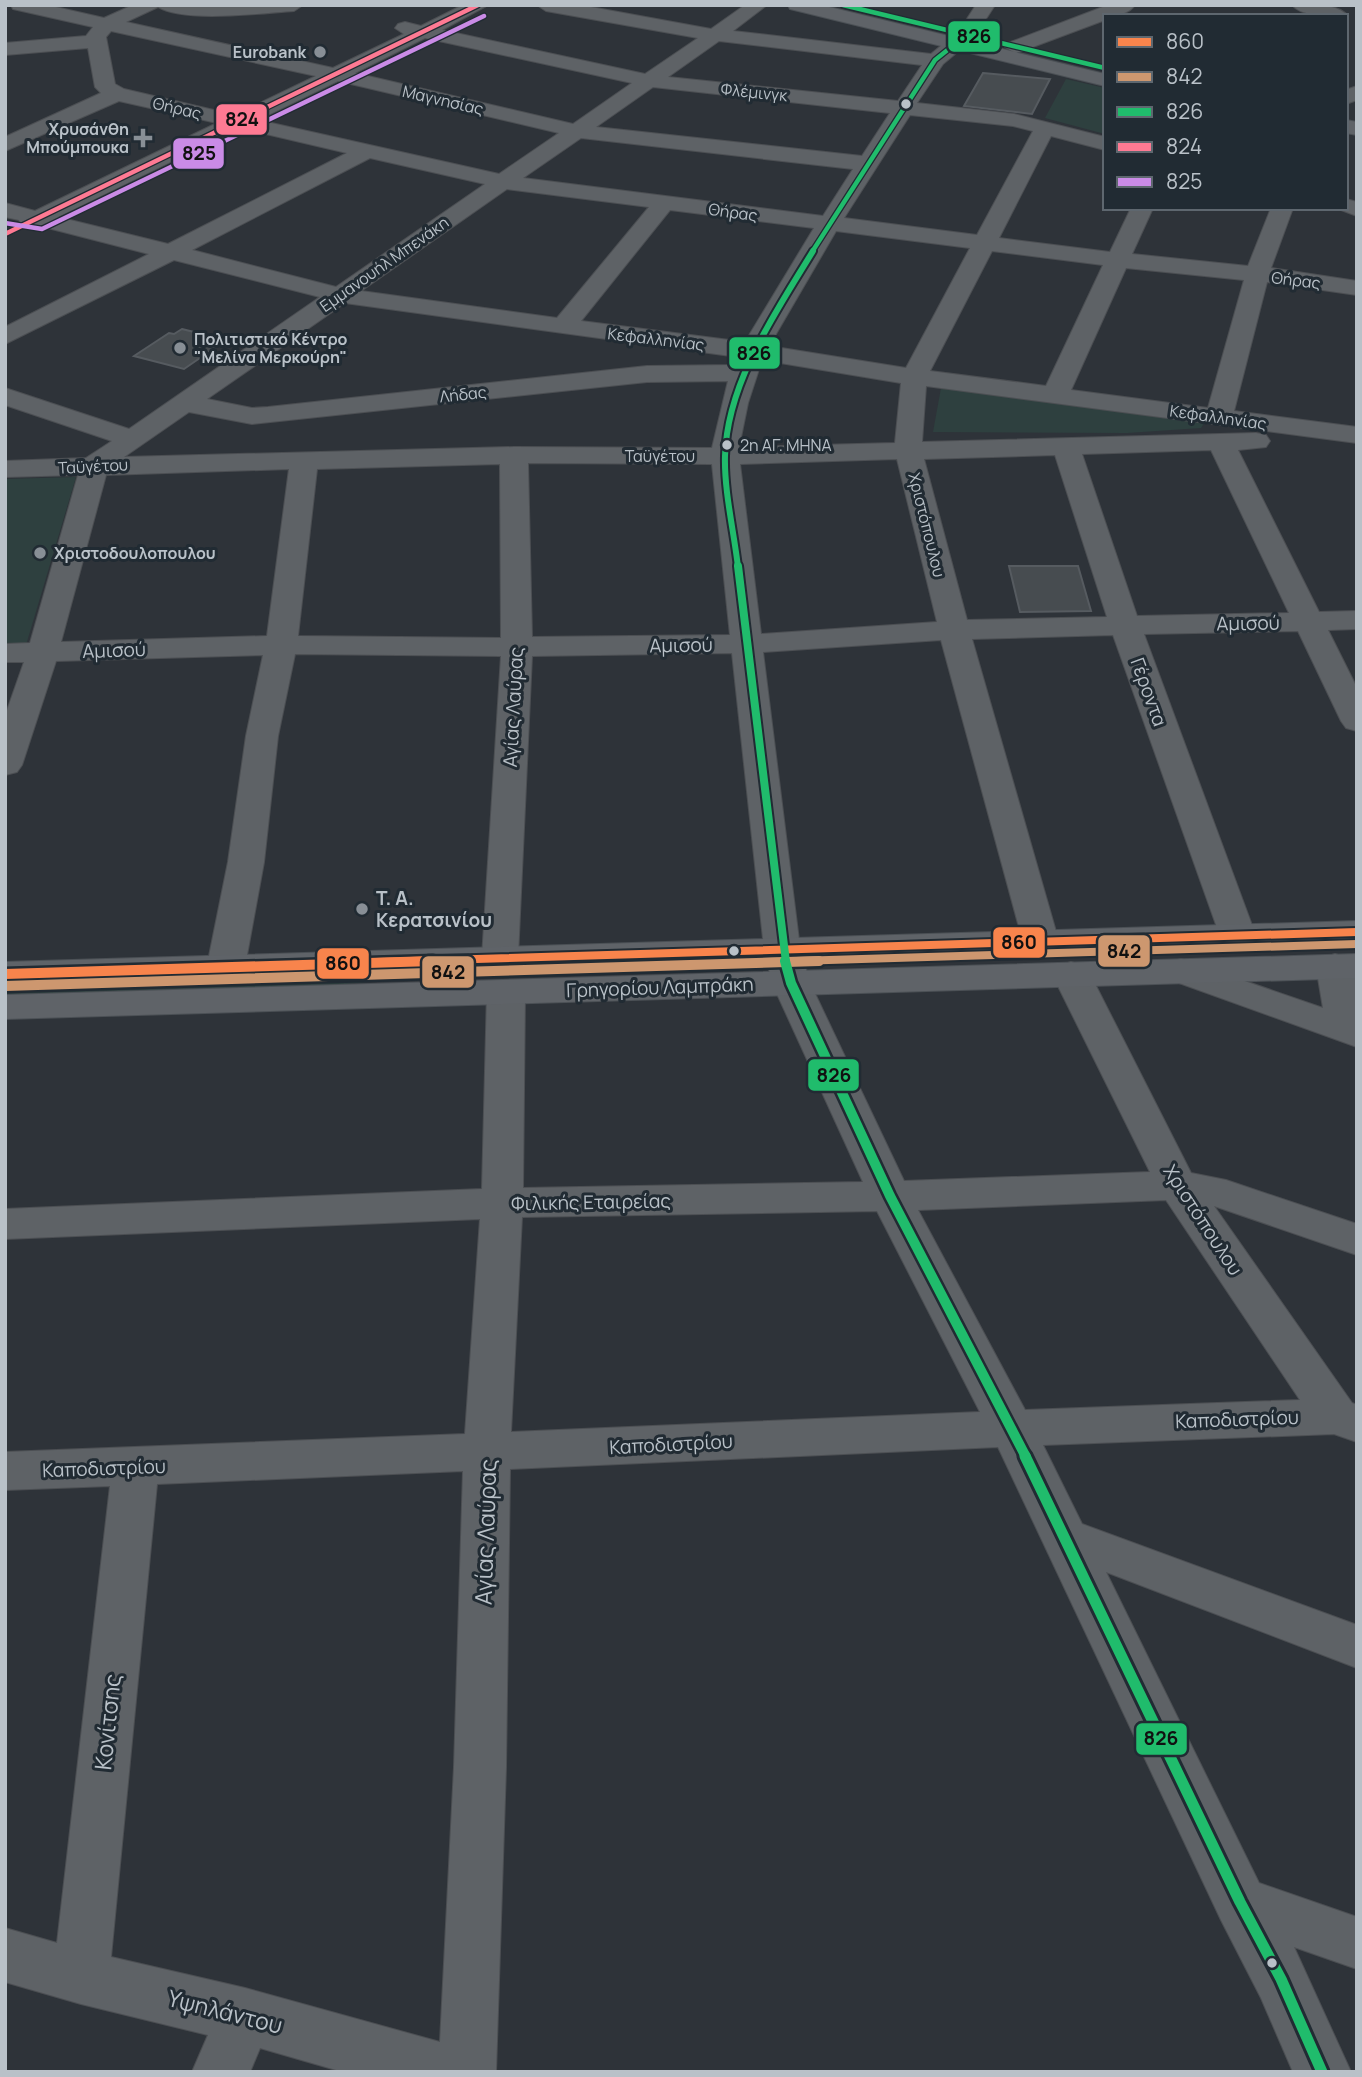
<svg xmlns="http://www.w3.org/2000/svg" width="1362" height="2077" viewBox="0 0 1362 2077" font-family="Manrope,sans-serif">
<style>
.green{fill:#2e403f}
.building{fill:#474c50;stroke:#565b60;stroke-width:2}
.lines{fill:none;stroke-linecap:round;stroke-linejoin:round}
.minor-casing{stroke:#4c4f53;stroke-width:2}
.major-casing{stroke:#4b5055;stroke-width:2}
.minor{fill:#5e6266;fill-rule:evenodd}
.major{fill:#5f6368;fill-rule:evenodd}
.bus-1-far1-casing{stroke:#212b33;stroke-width:12}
.bus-1-casing{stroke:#212b33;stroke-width:15}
.bus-2-far1-casing{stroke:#212b33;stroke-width:12}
.bus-2-casing{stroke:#212b33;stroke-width:15}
.bus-3-far4-casing{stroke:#212b33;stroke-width:7}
.bus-3-far3-casing{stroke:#212b33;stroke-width:10}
.bus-3-far2-casing{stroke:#212b33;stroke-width:12}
.bus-3-far1-casing{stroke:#212b33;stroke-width:15}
.bus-3-casing{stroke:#212b33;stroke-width:17}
.bus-4-casing{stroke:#212b33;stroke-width:7}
.bus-5-casing{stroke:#212b33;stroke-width:7}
.bus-1-far1{stroke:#f8844c;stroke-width:8}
.bus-1{stroke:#f8844c;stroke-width:10}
.bus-2-far1{stroke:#cd976f;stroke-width:8}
.bus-2{stroke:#cd976f;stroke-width:10}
.bus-3-far4{stroke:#20bc6c;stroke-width:4.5}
.bus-3-far3{stroke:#20bc6c;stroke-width:6}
.bus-3-far2{stroke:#20bc6c;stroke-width:8}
.bus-3-far1{stroke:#20bc6c;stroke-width:10}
.bus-3{stroke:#20bc6c;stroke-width:11}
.bus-4{stroke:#fe7a93;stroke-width:4.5}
.bus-5{stroke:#ca8be6;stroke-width:4.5}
.poi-dot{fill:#888f96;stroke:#212b33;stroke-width:2.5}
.bus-dot{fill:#b9c1c8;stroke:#212b33;stroke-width:2.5}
.labels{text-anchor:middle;stroke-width:6;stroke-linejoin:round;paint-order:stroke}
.far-poi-label{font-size:16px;font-weight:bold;fill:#b9c1c8;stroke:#212b33;text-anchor:end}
.far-street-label{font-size:16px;fill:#b9c1c8;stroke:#212b33}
.far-bus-label{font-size:16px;fill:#b9c1c8;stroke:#212b33;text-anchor:start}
.street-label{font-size:19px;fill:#b9c1c8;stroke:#212b33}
.poi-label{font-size:19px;font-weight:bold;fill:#b9c1c8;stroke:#212b33;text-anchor:start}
.near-street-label{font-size:23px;fill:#b9c1c8;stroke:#212b33}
.line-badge{stroke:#212b33;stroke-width:2.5}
.pale-badge-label{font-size:19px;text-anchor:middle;font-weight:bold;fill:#111}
</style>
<rect width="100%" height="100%" fill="#2e3339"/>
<g class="green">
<polygon points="1066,79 1105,88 1105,134 1045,118"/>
<polygon points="941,388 1205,422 1201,428 1127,433 933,432"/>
<polygon points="76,477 26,645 5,645 5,479"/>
<polygon points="427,972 427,976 304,988 5,997 5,975"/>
</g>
<g class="building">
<polygon points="983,73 1050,79 1032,114 964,106"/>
<polygon points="182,329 226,340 184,369 134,356 169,333 174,334"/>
<polygon points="1009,566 1078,566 1091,611 1020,612"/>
</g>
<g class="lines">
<g class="minor-casing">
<g id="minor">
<path d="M11 5H47L104 18 133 5H303L294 11C262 13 184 23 158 7L126 22 333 68 404 34 395 28 398 24 405 22 421 26 463 5H488L442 30 645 74 698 38 546 11 537 5H580L711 29 745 5H767L733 31 931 54 959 31 976 5H995L973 39 943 64 917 103 1014 114 1105 137V150L1051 136 999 238 1110 252 1131 208H1153L1132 254 1248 266 1271 208H1293L1271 268 1357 281V295L1267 282 1234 411 1357 427V443L926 386 922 442 1256 433 1266 435 1270 441 1266 447 1238 450 1319 612 1357 611V629L1328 630 1357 688V731L1346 728 1341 721 1298 631 1144 634 1256 936 1251 944 1238 947 1225 944 1220 936 1113 635 972 639 1059 942 1054 950 1041 953 1028 950 1023 942 941 640 763 652 800 948 810 983 904 1181 1150 1172 1052 974 1058 966 1071 962 1084 966 1090 974 1191 1173 1226 1180 1357 1224V1255L1214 1206 1352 1403 1357 1405V1442L1334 1434 1043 1445 1082 1524 1357 1625V1668L1106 1572 1259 1883 1357 1917V1969L1294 1947 1351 2072H1293L1261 1998 1221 1920 998 1447 510 1469 506 1767 496 2072H343L260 2048 250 2072H192L208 2035 81 2004 5 1982V1928L57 1943 110 1486 5 1490V1452L465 1434 480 1219 5 1239V1209L482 1189 487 992 493 983 506 980 519 983 525 992 523 1188 863 1182 772 983 764 948 732 653 532 656 518 957 513 965 500 969 487 965 482 957 501 656 295 654 278 736 264 862 245 966 239 974 226 978 213 974 207 966 228 862 246 736 263 655 56 661 22 765 17 772 5 775V716L24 662H5V644L30 643 78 475 5 477V461L86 458 112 441 5 405V388L129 429 320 297 174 260 5 344V327L149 254 40 226 29 229 21 227 19 220 5 217V203L35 211 217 123 119 101 5 151V137L101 93 95 87 88 48 5 55V43L86 36 93 27 13 9ZM111 31 316 76 235 115 124 89 115 84 106 37ZM425 38 632 83 573 124 355 73ZM719 41 922 65 898 101 668 77ZM338 81 559 133 499 174 258 120ZM653 87 890 113 862 156 596 127ZM910 115 1013 126 1033 131 977 235 844 218ZM240 128 347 153 168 244 58 217ZM581 138 853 169 823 216 523 178ZM370 158 485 184 336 287 192 250ZM507 189 649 207 557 318 361 291ZM670 210 814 228 745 342 581 321ZM836 231 970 248 906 368 769 346ZM992 251 1103 265 1046 386 930 371ZM1126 268 1244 280 1208 408 1071 390ZM345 303 738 357 734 365 647 366 268 407 252 408 207 399ZM762 360 901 383 895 443 739 447 748 403ZM728 381 712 448 514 447 124 457 189 412 252 424 647 382ZM1211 450 1289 613 1137 616 1082 454ZM1055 455 1107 617 967 620 924 459ZM897 459 937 622 761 634 740 464ZM528 463 712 464 730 635 532 637ZM500 464 501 638 298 636 317 469ZM289 469 267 636 61 642 106 475ZM1166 1200 1300 1400 1025 1410 918 1210ZM877 1211 980 1412 511 1432 522 1217ZM463 1471 454 1767 440 2042 245 1988 111 1957 157 1484Z"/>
<path d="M1108 5H1135C1129 14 1115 16 1105 16V20L1022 51 1015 53 1005 47 1008 43Z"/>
<path d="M1292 5C1309 5 1336 2 1348 16 1335 15 1305 19 1292 5Z"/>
<polygon points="1357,86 1357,100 1346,104 1346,90"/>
<polygon points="1346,199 1357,202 1357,216 1336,208 1346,208"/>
<path d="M1335 954 1348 958C1362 981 1357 1019 1357 1047L1168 979 1162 971 1168 963 1181 959 1323 1008 1316 966 1322 958Z"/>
</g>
</g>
<g class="major-casing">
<g id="major">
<polygon points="788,5 821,5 1105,74 1105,86 790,9"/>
<polygon points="1346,120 1357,122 1357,135 1346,133"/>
<polygon points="1357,921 1357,943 5,986 5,962"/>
<polygon points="1357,954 1357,978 5,1019 5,995"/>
</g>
</g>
<use href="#minor" class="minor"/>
<use href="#major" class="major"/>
<g class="bus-1-far1-casing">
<polyline id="bus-1-far1" points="376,962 1357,932"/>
</g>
<g class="bus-1-casing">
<polyline id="bus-1" points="5,974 433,961"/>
</g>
<g class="bus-2-far1-casing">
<polyline id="bus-2-far1" points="763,962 1357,944"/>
</g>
<g class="bus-2-casing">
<polyline id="bus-2" points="5,986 819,961"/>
</g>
<g class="bus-3-far4-casing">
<g id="bus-3-far4">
<polyline points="843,5 1105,68"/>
<polyline points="812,252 935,60 955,44"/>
</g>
</g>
<g class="bus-3-far3-casing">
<path id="bus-3-far3" d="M738 567C734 532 724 491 725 456 727 382 776 312 813 251"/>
</g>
<g class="bus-3-far2-casing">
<polyline id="bus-3-far2" points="738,566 786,962"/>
</g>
<g class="bus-3-far1-casing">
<polyline id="bus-3-far1" points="785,961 791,983 890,1196 1026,1457"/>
</g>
<g class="bus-3-casing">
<polyline id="bus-3" points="1025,1456 1240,1902 1281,1979 1322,2072"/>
</g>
<g class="bus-4-casing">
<polyline id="bus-4" points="5,234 478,5"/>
</g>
<g class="bus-5-casing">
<polyline id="bus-5" points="5,223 42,229 484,16"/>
</g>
<use href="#bus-1-far1" class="bus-1-far1"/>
<use href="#bus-1" class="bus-1"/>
<use href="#bus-2-far1" class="bus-2-far1"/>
<use href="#bus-2" class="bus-2"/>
<use href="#bus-3-far4" class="bus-3-far4"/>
<use href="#bus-3-far3" class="bus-3-far3"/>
<use href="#bus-3-far2" class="bus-3-far2"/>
<use href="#bus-3-far1" class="bus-3-far1"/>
<use href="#bus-3" class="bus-3"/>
<use href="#bus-4" class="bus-4"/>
<use href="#bus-5" class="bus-5"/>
</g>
<g class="poi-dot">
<circle cx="320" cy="52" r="7"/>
<path d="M139.5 127.5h7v7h7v7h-7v7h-7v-7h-7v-7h7z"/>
<circle cx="180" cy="348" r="7"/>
<circle cx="40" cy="553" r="7"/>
<circle cx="362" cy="909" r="7"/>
</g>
<g class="bus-dot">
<circle cx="906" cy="104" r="6"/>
<circle cx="727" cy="445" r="6"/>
<circle cx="734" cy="951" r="6"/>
<circle cx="1272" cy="1963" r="6"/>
</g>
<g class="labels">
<g class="far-poi-label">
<text x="306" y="58">Eurobank</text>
<text x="129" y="135">Χρυσάνθη<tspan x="129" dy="18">Μπούμπουκα</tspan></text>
<text x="194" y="345" text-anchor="start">Πολιτιστικό Κέντρο<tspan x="194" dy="18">"Μελίνα Μερκούρη"</tspan></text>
<text x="54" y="559" text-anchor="start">Χριστοδουλοπουλου</text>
</g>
<g class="far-street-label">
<text transform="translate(754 92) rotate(6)" y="6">Φλέμινγκ</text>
<text transform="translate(443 100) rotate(13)" y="6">Μαγνησίας</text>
<text transform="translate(177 108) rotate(13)" y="6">Θήρας</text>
<text transform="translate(733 212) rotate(8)" y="6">Θήρας</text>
<text transform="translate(384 264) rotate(-35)" y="6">Εμμανουήλ Μπενάκη</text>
<text transform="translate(1296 280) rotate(7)" y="6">Θήρας</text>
<text transform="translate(656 339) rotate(7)" y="6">Κεφαλληνίας</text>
<text transform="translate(463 394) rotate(-6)" y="6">Λήδας</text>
<text transform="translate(1218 417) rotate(8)" y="6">Κεφαλληνίας</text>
<text x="660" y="462">Ταϋγέτου</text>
<text transform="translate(93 466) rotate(-3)" y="6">Ταϋγέτου</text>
<text transform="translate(927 525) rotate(76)" y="6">Χριστόπουλου</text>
</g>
<g class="far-bus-label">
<text x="740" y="451">2η ΑΓ. ΜΗΝΑ</text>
</g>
<g class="street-label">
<text transform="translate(1248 623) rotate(-1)" y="7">Αμισού</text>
<text transform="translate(681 645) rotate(-1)" y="7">Αμισού</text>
<text transform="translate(114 650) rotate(-2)" y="7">Αμισού</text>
<text transform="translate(1149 692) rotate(70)" y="7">Γέροντα</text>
<text transform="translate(513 707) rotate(-87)" y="7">Αγίας Λαύρας</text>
<text transform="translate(660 987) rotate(-2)" y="7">Γρηγορίου Λαμπράκη</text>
<text transform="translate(591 1202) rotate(-1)" y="7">Φιλικής Εταιρείας</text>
<text transform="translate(1203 1220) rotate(57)" y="7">Χριστόπουλου</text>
<text transform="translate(1237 1419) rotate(-2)" y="7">Καποδιστρίου</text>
<text transform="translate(671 1444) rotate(-3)" y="7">Καποδιστρίου</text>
<text transform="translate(104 1468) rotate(-2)" y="7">Καποδιστρίου</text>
</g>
<g class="poi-label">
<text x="376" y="905">Τ. Α.<tspan x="376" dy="22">Κερατσινίου</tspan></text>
</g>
<g class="near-street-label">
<text transform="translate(486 1532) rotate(-88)" y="8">Αγίας Λαύρας</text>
<text transform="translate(108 1722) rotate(-84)" y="8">Κονίτσης</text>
<text transform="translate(225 2012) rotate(14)" y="8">Υψηλάντου</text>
</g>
</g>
<g class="line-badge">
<rect x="947" y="20" width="54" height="33" rx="7" fill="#20bc6c"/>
<rect x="215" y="103" width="53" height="33" rx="7" fill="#fe7a93"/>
<rect x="172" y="137" width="53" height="33" rx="7" fill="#ca8be6"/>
<rect x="728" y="336" width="53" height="34" rx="7" fill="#20bc6c"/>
<rect x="992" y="926" width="54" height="33" rx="7" fill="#f8844c"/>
<rect x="1097" y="934" width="54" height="34" rx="7" fill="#cd976f"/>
<rect x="316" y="947" width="54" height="33" rx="7" fill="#f8844c"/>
<rect x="421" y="955" width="54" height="34" rx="7" fill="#cd976f"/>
<rect x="807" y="1058" width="53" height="34" rx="7" fill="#20bc6c"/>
<rect x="1135" y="1722" width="53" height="34" rx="7" fill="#20bc6c"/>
</g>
<g class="pale-badge-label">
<text x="974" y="43">826</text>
<text x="242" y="126">824</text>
<text x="199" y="160">825</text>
<text x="754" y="360">826</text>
<text x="1019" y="949">860</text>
<text x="1124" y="958">842</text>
<text x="343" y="970">860</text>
<text x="448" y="979">842</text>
<text x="834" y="1082">826</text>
<text x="1161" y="1745">826</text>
</g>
<rect width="1362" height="2077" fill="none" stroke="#b9c1c8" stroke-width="14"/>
<rect x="1103" y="14" width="245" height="196" fill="#212b33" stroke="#5e676f" stroke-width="2"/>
<rect x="1117" y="37" width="35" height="10" fill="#f8844c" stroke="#5e676f" stroke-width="2"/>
<text x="1166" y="49" font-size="21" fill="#b9c1c8">860</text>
<rect x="1117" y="72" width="35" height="10" fill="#cd976f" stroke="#5e676f" stroke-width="2"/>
<text x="1166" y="84" font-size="21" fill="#b9c1c8">842</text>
<rect x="1117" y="107" width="35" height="10" fill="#20bc6c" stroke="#5e676f" stroke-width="2"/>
<text x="1166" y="119" font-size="21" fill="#b9c1c8">826</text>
<rect x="1117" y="142" width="35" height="10" fill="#fe7a93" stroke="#5e676f" stroke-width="2"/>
<text x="1166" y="154" font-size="21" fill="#b9c1c8">824</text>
<rect x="1117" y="177" width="35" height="10" fill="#ca8be6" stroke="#5e676f" stroke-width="2"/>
<text x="1166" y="189" font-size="21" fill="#b9c1c8">825</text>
</svg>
